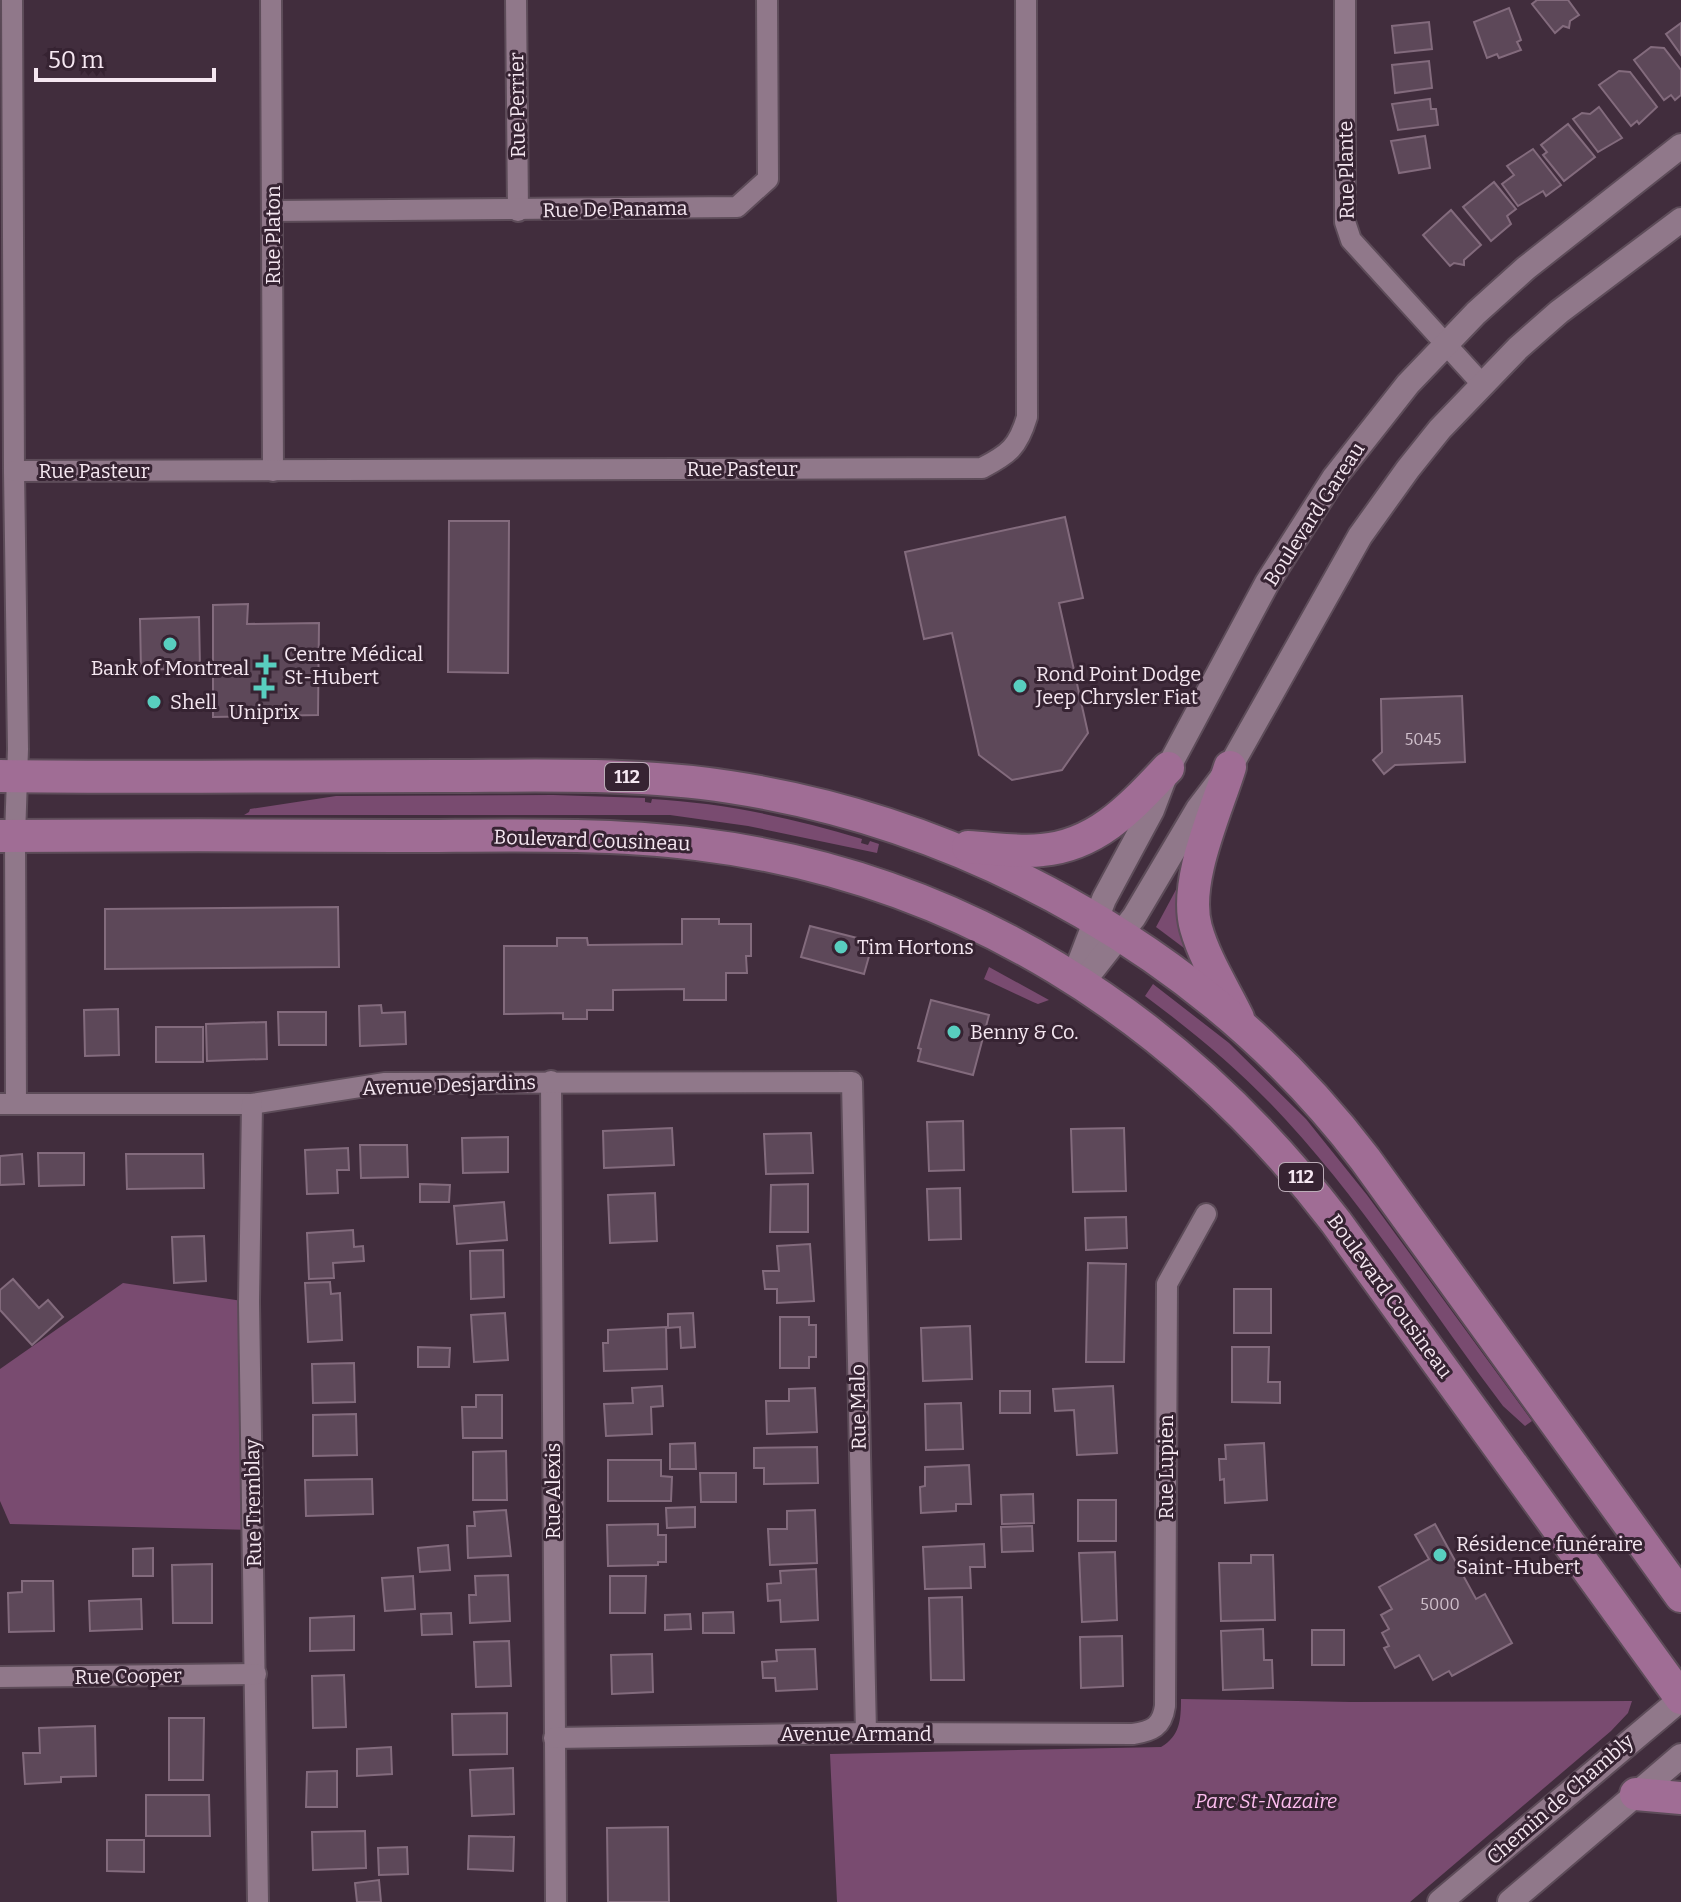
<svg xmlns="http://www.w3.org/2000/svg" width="1681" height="1902" viewBox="0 0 1681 1902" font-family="Bitter,serif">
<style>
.green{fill:#794b70}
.building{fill:#5d4859;stroke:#836b7d;stroke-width:2}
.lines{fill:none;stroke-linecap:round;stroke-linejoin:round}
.minor-casing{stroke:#5d4c59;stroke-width:24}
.tertiary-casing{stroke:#5d4c59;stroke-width:28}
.primary-casing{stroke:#5d4c59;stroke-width:36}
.minor{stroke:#90788a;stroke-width:20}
.tertiary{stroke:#90788a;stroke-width:24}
.primary{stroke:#a06d95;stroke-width:32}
.poi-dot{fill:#58cebf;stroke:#362332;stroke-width:3}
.labels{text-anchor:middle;stroke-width:6;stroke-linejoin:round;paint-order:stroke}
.number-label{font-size:16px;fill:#cfbfcb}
.shield{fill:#362332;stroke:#bcacb8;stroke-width:2}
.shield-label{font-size:18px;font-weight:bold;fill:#f5e7f1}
.street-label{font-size:20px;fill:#f5e7f1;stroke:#362332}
.poi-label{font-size:20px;fill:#f5e7f1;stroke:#362332;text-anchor:start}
.park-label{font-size:20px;font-style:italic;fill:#fcbcee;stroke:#362332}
</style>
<rect width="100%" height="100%" fill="#412d3d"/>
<g class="green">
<path d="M553 795 645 798V802L651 803 652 799C724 803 793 818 862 839L861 843 868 845 870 841 879 844 877 853 748 826 670 815H244L249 812 250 809 336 796Z"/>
<polygon points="1178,886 1183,888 1192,954 1156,927"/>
<polygon points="989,967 1049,1000 1038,1004 1033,1002 984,979"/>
<path d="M1153 984 1229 1043 1306 1119 1367 1195 1532 1421 1525 1426 1503 1406C1431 1311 1367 1208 1286 1120 1244 1074 1195 1033 1145 996Z"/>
<polygon points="123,1283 249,1302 253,1530 10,1524 0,1501 0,1369"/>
<path d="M1181 1699 1351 1702 1632 1701 1628 1713 1611 1731 1410 1902H837L830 1754 1161 1747C1180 1736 1181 1720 1181 1699Z"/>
</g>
<g class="building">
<polygon points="1537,0 1568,0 1579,15 1570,21 1569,28 1563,26 1555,33 1532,4"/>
<polygon points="1509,8 1521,40 1517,42 1521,50 1499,58 1497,54 1487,58 1474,22"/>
<polygon points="1429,22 1432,49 1395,53 1392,26"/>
<polygon points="1681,23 1681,55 1666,34"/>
<polygon points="1651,47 1664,48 1681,70 1681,95 1675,100 1671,95 1664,100 1634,60"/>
<polygon points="1429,61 1432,88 1395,93 1392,65"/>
<polygon points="1619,71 1630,72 1657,107 1639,124 1637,121 1631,126 1599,85"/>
<polygon points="1430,99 1431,109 1436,109 1438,125 1398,130 1392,104"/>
<polygon points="1599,107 1622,138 1598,152 1573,119 1582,113 1590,114"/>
<polygon points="1568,124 1595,157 1564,181 1543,155 1547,152 1541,145"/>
<polygon points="1425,136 1430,168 1399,173 1391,141"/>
<polygon points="1533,149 1561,185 1546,196 1543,191 1518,206 1502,184 1514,175 1507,166"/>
<polygon points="1494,182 1516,209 1507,216 1511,224 1491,241 1463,207"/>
<polygon points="1451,210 1481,245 1464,260 1464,265 1454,263 1450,266 1423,235"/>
<polygon points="1065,517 1083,598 1059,603 1088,733 1062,770 1012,780 979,755 952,633 924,639 905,552"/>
<polygon points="449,521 509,521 508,673 448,672"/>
<polygon points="248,604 247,624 319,623 318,715 213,717 213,605"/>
<polygon points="199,617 200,668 141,670 140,619"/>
<polygon points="1462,696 1465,762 1395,765 1384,774 1373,760 1382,752 1381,699"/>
<polygon points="338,907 339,967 105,969 105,909"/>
<polygon points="682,919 719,919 719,924 751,924 751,956 746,956 747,973 726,973 726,1000 684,1000 684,989 613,990 613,1010 587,1010 587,1019 563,1019 563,1013 504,1014 504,946 557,946 557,938 587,938 588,945 682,944"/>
<polygon points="810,926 873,942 864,974 801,957"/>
<polygon points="931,1000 989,1015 973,1075 918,1061 921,1049 918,1048"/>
<polygon points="381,1005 382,1013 405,1012 406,1044 360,1046 359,1006"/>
<polygon points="118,1009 119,1055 85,1056 84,1010"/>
<polygon points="278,1012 326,1012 326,1045 279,1045"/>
<polygon points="266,1022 267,1059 207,1061 206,1024"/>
<rect x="156" y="1027" width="47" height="35"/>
<polygon points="963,1121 964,1170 929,1171 927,1122"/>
<polygon points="672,1128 674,1165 604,1168 603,1131"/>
<polygon points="1124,1128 1126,1191 1073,1192 1071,1129"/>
<polygon points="811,1133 813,1173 766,1174 764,1134"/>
<polygon points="508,1137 508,1172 463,1173 462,1138"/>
<polygon points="360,1145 407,1145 408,1177 361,1178"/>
<polygon points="348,1148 349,1170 337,1170 338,1193 307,1194 305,1150"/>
<polygon points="38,1153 84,1153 84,1185 39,1186"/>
<polygon points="22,1154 24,1184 0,1185 0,1156"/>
<polygon points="126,1154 203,1154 204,1188 127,1189"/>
<polygon points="420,1184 450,1185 449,1202 420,1202"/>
<polygon points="808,1184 808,1232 770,1232 771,1185"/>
<polygon points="960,1188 961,1239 929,1240 927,1189"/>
<polygon points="655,1193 657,1241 610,1243 608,1195"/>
<polygon points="504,1202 507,1240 457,1244 454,1206"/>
<polygon points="1126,1217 1127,1248 1086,1250 1085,1218"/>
<polygon points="353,1230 354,1247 363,1246 364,1261 333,1263 334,1278 309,1279 307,1233"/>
<polygon points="204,1236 206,1281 174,1283 172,1237"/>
<polygon points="810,1244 814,1301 777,1303 777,1289 765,1289 763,1271 779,1271 777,1246"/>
<polygon points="503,1250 504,1297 471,1299 470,1251"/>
<polygon points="1088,1263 1126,1264 1124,1362 1086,1362"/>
<polygon points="13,1279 39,1308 48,1300 63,1317 32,1345 0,1310 0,1290"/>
<polygon points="330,1282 331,1294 340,1293 342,1340 308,1342 305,1283"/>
<rect x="1234" y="1289" width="37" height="44"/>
<polygon points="505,1313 508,1360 474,1362 471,1315"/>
<polygon points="693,1313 695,1347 681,1348 680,1327 668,1328 668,1314"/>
<polygon points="780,1317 809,1317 809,1325 816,1325 816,1357 809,1357 809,1368 780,1368"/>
<polygon points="970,1326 972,1379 923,1381 921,1328"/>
<polygon points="666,1327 667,1369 604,1371 603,1343 608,1343 608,1330"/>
<polygon points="418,1347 450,1348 449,1367 418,1367"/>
<polygon points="1232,1347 1269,1347 1268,1382 1280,1382 1280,1403 1232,1402"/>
<polygon points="354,1363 355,1402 313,1403 312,1364"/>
<polygon points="662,1386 663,1406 651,1407 652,1434 606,1436 604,1404 633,1403 632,1388"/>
<polygon points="1113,1386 1117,1453 1077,1455 1074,1410 1055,1411 1053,1389"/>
<polygon points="815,1388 817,1432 767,1434 766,1401 789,1401 789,1389"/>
<rect x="1000" y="1391" width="30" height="22"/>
<polygon points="476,1395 502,1395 502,1438 463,1438 462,1407 476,1407"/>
<polygon points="961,1403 963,1449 926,1450 925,1404"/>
<polygon points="356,1414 357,1455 313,1456 313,1415"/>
<polygon points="695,1443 696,1469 670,1469 670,1444"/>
<polygon points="1264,1443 1267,1500 1225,1503 1224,1479 1220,1480 1219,1459 1226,1459 1225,1445"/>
<polygon points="817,1447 818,1483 764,1484 764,1468 754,1468 754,1448"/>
<polygon points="506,1451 507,1500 473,1500 473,1452"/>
<polygon points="608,1460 661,1460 661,1476 672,1477 671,1501 608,1501"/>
<polygon points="969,1465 971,1504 956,1504 956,1511 921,1513 920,1487 925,1486 925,1467"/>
<polygon points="700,1473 736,1473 736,1502 701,1502"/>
<polygon points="372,1479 373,1514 306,1516 305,1480"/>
<polygon points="1033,1494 1034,1523 1002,1524 1001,1495"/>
<rect x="1078" y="1500" width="38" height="41"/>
<polygon points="695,1507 695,1527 667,1528 666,1508"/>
<polygon points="506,1510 511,1556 468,1558 467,1526 475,1526 474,1512"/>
<polygon points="815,1510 817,1563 770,1565 768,1529 787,1529 787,1511"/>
<polygon points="658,1524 658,1535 666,1535 666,1562 658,1562 658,1565 608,1566 607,1525"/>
<polygon points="1435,1524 1476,1599 1485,1594 1512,1643 1452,1676 1449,1671 1433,1680 1419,1655 1395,1668 1384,1648 1389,1646 1382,1633 1389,1629 1381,1615 1392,1609 1379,1587 1429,1559 1415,1535"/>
<polygon points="1032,1526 1033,1551 1002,1552 1001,1527"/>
<polygon points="984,1544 985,1567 970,1567 971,1588 925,1589 923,1547"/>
<polygon points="448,1545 450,1570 420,1572 418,1548"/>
<polygon points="153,1548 153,1576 133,1576 133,1549"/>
<polygon points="1115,1552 1117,1620 1082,1622 1079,1553"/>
<polygon points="1251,1555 1273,1555 1275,1620 1221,1621 1219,1563 1251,1563"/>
<polygon points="212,1564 212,1623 173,1623 172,1565"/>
<polygon points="816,1569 818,1620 781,1622 780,1600 768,1601 767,1584 781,1583 780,1571"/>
<polygon points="508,1575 510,1621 470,1623 469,1595 476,1595 475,1576"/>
<polygon points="413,1576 415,1609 385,1611 382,1578"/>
<polygon points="610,1576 646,1576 645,1613 610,1613"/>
<polygon points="22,1581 53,1581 54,1631 9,1632 8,1593 22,1592"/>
<polygon points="962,1597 964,1680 931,1680 929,1598"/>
<polygon points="141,1599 142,1629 90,1631 89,1601"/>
<polygon points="733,1612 734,1633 703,1633 703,1613"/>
<polygon points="451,1613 452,1634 422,1635 421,1614"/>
<polygon points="690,1614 691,1629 665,1630 665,1615"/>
<polygon points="354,1616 354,1650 310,1651 310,1618"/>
<polygon points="1263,1629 1264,1660 1272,1660 1273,1688 1223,1690 1221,1631"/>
<rect x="1312" y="1630" width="32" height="35"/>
<polygon points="1122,1636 1123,1686 1081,1688 1080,1637"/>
<polygon points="509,1641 511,1686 476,1687 474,1642"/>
<polygon points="815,1649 817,1689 776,1691 775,1678 763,1678 762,1662 777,1661 776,1650"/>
<polygon points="652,1654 653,1692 612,1694 611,1655"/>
<polygon points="344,1675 346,1727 313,1728 312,1676"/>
<polygon points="507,1713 507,1754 453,1755 452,1714"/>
<polygon points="169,1718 204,1718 203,1780 169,1780"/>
<polygon points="95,1726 96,1776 61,1777 61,1782 25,1784 23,1753 40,1753 39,1728"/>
<polygon points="391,1747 392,1774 357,1776 357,1749"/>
<polygon points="513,1768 514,1814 472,1816 470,1770"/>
<polygon points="337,1771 337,1807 306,1807 307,1772"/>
<polygon points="146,1795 209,1795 210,1836 146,1836"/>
<polygon points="668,1827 669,1902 608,1902 607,1828"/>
<polygon points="365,1831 366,1868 313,1870 312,1832"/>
<polygon points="469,1836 514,1837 513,1871 468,1869"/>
<polygon points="107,1840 144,1840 144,1872 107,1871"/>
<polygon points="407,1847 408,1874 379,1875 378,1848"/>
<polygon points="379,1880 381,1902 357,1902 355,1883"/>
</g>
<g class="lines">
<g class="minor-casing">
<g id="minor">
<polyline points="12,0 14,471 18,749 15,836 16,1103"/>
<polyline points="271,0 273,471"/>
<polyline points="516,0 518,211"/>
<polyline points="1345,0 1345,222 1351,240 1482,384"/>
<polyline points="273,211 737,207 768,179 767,0"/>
<path d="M14 471 982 468C1009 454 1018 447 1027 417L1026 0"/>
<polyline points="551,1081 556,1902"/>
<polyline points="0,1104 252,1104 385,1083 852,1082 866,1733"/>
<polyline points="252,1104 249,1302 258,1902"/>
<polyline points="0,1677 256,1674"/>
<path d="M554 1738 866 1733 1133 1734C1152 1731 1162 1727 1165 1706L1167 1284 1206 1214"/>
</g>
</g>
<g class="tertiary-casing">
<g id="tertiary">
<polyline points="1074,977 1104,899 1152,810 1168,768 1267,583 1334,478 1408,384 1476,313 1526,268 1681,146"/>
<polyline points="1082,983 1134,917 1198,809 1230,767 1360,536 1408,469 1440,429 1518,348 1559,312 1681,220"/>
<polyline points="1440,1902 1681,1699"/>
<polyline points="1510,1902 1681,1756"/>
</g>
</g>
<g class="primary-casing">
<g id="primary">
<path d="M1230 767C1216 812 1183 882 1196 928 1205 960 1224 989 1238 1018"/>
<path d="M0 776C147 778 293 776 440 776 537 776 634 772 730 787 977 825 1214 960 1365 1159L1681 1596"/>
<path d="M0 836C132 835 264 835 396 836 496 836 598 832 697 844 960 876 1177 1015 1336 1222L1681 1698"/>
<path d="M968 847C992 848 1018 853 1042 850 1098 845 1132 806 1168 768"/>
<polyline points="1636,1794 1681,1798"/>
</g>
</g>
<use href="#minor" class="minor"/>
<use href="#tertiary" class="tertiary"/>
<use href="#primary" class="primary"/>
</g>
<g class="poi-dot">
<circle cx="170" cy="644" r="8"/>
<path d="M262 653h8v8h8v8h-8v8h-8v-8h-8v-8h8z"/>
<circle cx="1020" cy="686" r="8"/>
<path d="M260 676h8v8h8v8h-8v8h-8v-8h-8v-8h8z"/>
<circle cx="154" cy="702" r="8"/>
<circle cx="841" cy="947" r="8"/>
<circle cx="954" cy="1032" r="8"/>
<circle cx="1440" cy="1555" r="8"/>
</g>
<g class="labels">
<g class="number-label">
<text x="1423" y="745">5045</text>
<text x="1440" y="1610">5000</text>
</g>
<g class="shield">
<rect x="605" y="763" width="44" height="28" rx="6"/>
<rect x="1279" y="1163" width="44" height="28" rx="6"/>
</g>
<g class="shield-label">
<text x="627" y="783">112</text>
<text x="1301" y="1183">112</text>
</g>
<g class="street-label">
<text transform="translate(517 105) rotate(-91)" y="7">Rue Perrier</text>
<text transform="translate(1346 170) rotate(-91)" y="7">Rue Plante</text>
<text transform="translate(615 209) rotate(-1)" y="7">Rue De Panama</text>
<text transform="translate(273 235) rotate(-90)" y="7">Rue Platon</text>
<text x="742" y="476">Rue Pasteur</text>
<text x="94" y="478">Rue Pasteur</text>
<text transform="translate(1314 514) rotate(-57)" y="7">Boulevard Gareau</text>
<text transform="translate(592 840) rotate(2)" y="7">Boulevard Cousineau</text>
<text transform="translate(449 1085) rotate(-2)" y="7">Avenue Desjardins</text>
<text transform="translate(1390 1296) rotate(54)" y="7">Boulevard Cousineau</text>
<text transform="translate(858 1407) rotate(-91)" y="7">Rue Malo</text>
<text transform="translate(1166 1467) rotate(-90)" y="7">Rue Lupien</text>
<text transform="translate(553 1491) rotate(-90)" y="7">Rue Alexis</text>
<text transform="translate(253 1503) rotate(-91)" y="7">Rue Tremblay</text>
<text transform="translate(128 1676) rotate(-1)" y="7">Rue Cooper</text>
<text x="856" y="1741">Avenue Armand</text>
<text transform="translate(1560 1799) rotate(-41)" y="7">Chemin de Chambly</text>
</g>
<g class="poi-label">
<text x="284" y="661">Centre Médical<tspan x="284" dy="23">St-Hubert</tspan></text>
<text x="170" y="675" text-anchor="middle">Bank of Montreal</text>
<text x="1036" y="681">Rond Point Dodge<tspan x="1036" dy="23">Jeep Chrysler Fiat</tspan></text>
<text x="170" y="709">Shell</text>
<text x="264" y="719" text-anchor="middle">Uniprix</text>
<text x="857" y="954">Tim Hortons</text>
<text x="970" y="1039">Benny &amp; Co.</text>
<text x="1456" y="1551">Résidence funéraire<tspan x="1456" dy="23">Saint-Hubert</tspan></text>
</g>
<g class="park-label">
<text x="1266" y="1808">Parc St-Nazaire</text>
</g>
</g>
<path d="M36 68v12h178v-12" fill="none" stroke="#f5e7f1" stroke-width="4"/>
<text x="48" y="68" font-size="24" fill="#f5e7f1" stroke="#362332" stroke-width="6" paint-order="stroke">50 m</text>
</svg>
